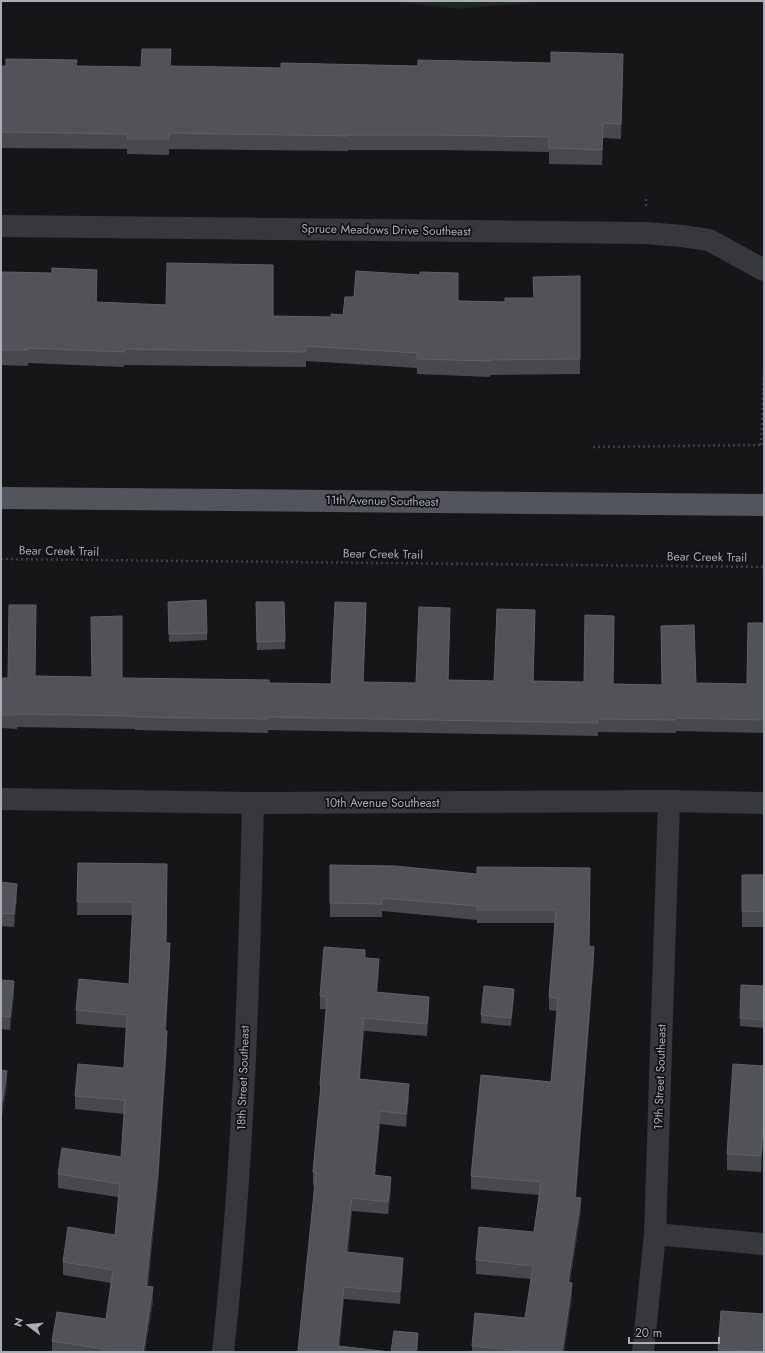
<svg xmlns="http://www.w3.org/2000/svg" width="765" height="1353" viewBox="0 0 765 1353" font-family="Jost,sans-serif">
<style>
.green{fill:#1e261f}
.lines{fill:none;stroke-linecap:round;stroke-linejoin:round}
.path{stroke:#3d3f44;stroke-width:2.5;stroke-dasharray:2 3;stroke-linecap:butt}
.minor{stroke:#37383d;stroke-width:22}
.major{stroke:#53555c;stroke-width:22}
.wall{fill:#47494d}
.shaded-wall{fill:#2f3033}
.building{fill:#525359;stroke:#5f6168}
.labels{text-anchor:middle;stroke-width:3.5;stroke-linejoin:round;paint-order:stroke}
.street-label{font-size:12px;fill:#a8adb8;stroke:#111113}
</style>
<rect width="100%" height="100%" fill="#161618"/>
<polygon class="green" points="392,1 553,1 457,9"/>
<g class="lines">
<g class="path">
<polyline points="646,199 646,206"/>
<polyline points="761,445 764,372"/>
<polyline points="593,447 764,445"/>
<polyline points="1,559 764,567"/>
</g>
<g class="minor">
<polyline points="1,226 646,233 682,236 709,240 764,270"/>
<polyline points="1,799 253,803 669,801 764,803"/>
<polyline points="655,1234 764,1244"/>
<path d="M223 1352C243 1170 249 986 253 803"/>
<polyline points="643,1352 655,1234 669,801"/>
</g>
<polyline class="major" points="1,498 764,505"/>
</g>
<g class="wall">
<polygon points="1,66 77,66 141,67 171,66 281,68 623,69 621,139 603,138 602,165 549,164 549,152 438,150 348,150 348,151 169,149 169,155 127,154 127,149 1,148"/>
<polygon points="1,272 97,285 97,302 273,316 331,317 343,315 354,297 505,302 533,298 580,276 580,374 490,375 490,377 417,374 417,368 306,361 306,367 124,365 124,367 28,363 28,366 1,365"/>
<polygon points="256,602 284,602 285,649 257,650"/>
<polygon points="168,610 207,633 207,640 169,642"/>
<polygon points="366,617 363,682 416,683 450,621 448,680 494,681 535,623 533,681 613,684 662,685 661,626 696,683 747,684 764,623 764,733 676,731 676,733 598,732 598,736 268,730 268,733 135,730 135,729 17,727 17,729 1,728 1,678 8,678 36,676 122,678 269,683 331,684"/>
<polygon points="78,863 167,864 166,943 170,957 166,1030 167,1044 158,1185 148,1286 153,1301 145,1352 52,1352 52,1341 106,1319 111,1283 63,1275 63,1262 115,1235 118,1197 58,1188 58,1174 121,1157 124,1114 75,1109 75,1096 124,1068 126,1028 76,1024 76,1010 129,984 133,915 77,915"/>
<polygon points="330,865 477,874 590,868 589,947 594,960 576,1197 581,1211 570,1282 572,1296 564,1352 472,1352 472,1346 525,1318 531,1279 476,1274 476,1260 534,1232 539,1195 471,1189 471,1176 551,1082 557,1011 549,1010 549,997 555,923 477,923 477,920 382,911 382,917 330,917"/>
<rect x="742" y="875" width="22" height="52"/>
<polygon points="1,882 17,897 14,927 1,926"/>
<polygon points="365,958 379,972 377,993 429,1010 427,1036 364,1031 360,1079 409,1096 406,1127 380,1124 375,1176 391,1190 388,1214 352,1211 348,1252 403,1270 400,1304 344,1299 339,1346 391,1352 418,1346 417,1352 298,1352 315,1185 313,1185 313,1172 320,1098 320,1085 326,1009 320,1009 320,996"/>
<polygon points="1,980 14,994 10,1030 1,1029"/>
<polygon points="764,986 764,1028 740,1026 740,1018"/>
<polygon points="514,997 511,1026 481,1023 481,1015"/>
<polygon points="764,1066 764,1122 761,1172 727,1170 727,1154"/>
<polygon points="1,1070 7,1084 2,1116 1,1116"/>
<polygon points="721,1311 764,1352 718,1352"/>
</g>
<g class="shaded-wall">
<polygon points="623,54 623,69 621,139 621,124"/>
<polygon points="603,123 603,138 602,165 602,150"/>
<polygon points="97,270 97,285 96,317 96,302"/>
<polygon points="366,603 366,617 363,695 363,682"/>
<polygon points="450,608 450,621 448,693 448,680"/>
<polygon points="535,610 535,623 533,694 533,681"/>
<polygon points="17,884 17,897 14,927 14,914"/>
<polygon points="170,943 170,957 165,1044 165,1030"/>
<polygon points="594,947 594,960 575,1210 575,1197"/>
<polygon points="379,959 379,972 376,1005 376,992"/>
<polygon points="14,981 14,994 10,1030 10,1017"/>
<polygon points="514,989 514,997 511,1026 511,1018"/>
<polygon points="429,997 429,1010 427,1036 427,1024"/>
<polygon points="364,1018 364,1031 359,1091 359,1079"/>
<polygon points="167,1031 167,1044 158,1185 146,1300 146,1286"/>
<polygon points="7,1071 7,1084 2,1116 2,1103"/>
<polygon points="409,1084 409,1096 406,1127 406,1114"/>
<polygon points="764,1107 764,1122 761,1172 761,1156"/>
<polygon points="380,1111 380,1124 374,1188 374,1175"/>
<polygon points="391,1177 391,1190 388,1214 388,1202"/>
<polygon points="352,1198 352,1211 346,1264 346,1252"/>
<polygon points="581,1198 581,1211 568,1295 568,1282"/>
<polygon points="403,1258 403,1270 400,1304 400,1292"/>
<polygon points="572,1283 572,1296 564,1352 562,1352"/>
<polygon points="153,1287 153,1301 145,1352 143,1352"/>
<polygon points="344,1287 344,1299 339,1352 338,1346"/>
<polygon points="418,1333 418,1346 417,1352 416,1352"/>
</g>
<g class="building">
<polygon points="142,49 171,49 170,66 281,68 281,63 418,66 418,60 551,63 551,52 623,54 621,124 603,123 602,150 549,148 549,137 438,135 348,135 348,136 169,133 169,139 127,139 128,134 1,132 1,66 6,66 6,59 77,60 76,66 141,67"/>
<polygon points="167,263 273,265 273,316 331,317 331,314 343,315 345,297 354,297 356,271 420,275 420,272 458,273 458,301 505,302 505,298 534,298 533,277 580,276 580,359 490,360 490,361 417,359 417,353 306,346 306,352 124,349 124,352 28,348 28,350 1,350 1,272 52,273 52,268 97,270 96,302 166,305"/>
<polygon points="206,600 207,633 169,634 168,602"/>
<polygon points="256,602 284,602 285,641 257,642"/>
<polygon points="335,602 366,603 363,682 416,683 419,607 450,608 448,680 494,681 497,609 535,610 533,681 584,682 585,615 614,616 613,684 662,685 661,626 694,625 696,683 747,684 748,623 764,623 764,720 676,718 676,720 598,719 598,723 268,717 268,719 135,717 135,716 17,714 17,715 1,715 1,678 8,678 9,605 36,605 35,676 92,677 91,617 122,616 122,678 269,680 269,683 331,684"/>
<polygon points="78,863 167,864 166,943 170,943 165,1030 167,1031 158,1171 146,1286 153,1287 143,1352 103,1352 104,1349 52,1341 57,1312 106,1319 113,1270 63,1262 68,1227 115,1235 120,1184 58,1174 62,1148 121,1157 125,1100 75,1096 78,1064 124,1068 127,1015 76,1010 79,979 129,984 133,902 77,902"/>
<polygon points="330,865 395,866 477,874 477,867 590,868 589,946 594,947 575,1197 581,1198 568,1282 572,1283 562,1352 525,1352 525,1351 472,1346 475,1313 525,1318 533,1266 476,1260 479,1227 534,1232 541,1182 471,1176 481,1075 551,1082 558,998 549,997 556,910 477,910 477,906 382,898 382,904 330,903"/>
<polygon points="742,875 764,875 764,912 742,911"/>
<polygon points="1,882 17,884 14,914 1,913"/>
<polygon points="324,947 365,950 365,958 379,959 376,992 429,997 427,1024 364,1018 359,1079 409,1084 406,1114 380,1111 374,1175 391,1177 388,1202 352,1198 346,1252 403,1258 400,1292 344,1287 338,1346 391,1352 394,1331 418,1333 416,1352 299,1352 299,1351 298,1351 316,1173 313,1172 321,1085 320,1085 327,997 320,996"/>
<polygon points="1,980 14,981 10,1017 1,1016"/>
<polygon points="741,985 764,986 764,1020 740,1018"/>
<polygon points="484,986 514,989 511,1018 481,1015"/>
<polygon points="733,1064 764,1066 764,1107 761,1156 727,1154"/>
<polygon points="1,1070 7,1071 2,1103 1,1103"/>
<polygon points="721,1311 764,1314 764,1352 718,1349"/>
</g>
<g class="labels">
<g class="street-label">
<text transform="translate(386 230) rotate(1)" y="4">Spruce Meadows Drive Southeast</text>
<text transform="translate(382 501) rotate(1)" y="4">11th Avenue Southeast</text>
<text transform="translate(59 551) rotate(1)" y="4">Bear Creek Trail</text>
<text transform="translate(383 554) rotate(1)" y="4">Bear Creek Trail</text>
<text transform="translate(707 557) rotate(1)" y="4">Bear Creek Trail</text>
<text x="382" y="807">10th Avenue Southeast</text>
<text transform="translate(660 1077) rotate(-88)" y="4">19th Street Southeast</text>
<text transform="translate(243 1078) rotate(-88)" y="4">18th Street Southeast</text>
</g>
</g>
<rect width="765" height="1353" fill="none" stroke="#a8adb8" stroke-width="4"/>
<g transform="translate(28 1325) rotate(286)" stroke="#111113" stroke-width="3" paint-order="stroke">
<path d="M0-3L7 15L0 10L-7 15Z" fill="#a8adb8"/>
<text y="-6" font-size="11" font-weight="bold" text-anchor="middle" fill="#a8adb8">N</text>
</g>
<path d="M629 1337v6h90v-6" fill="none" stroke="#a8adb8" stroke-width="2"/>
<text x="635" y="1337" font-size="12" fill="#a8adb8" stroke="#111113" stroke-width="3" paint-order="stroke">20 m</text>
</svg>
